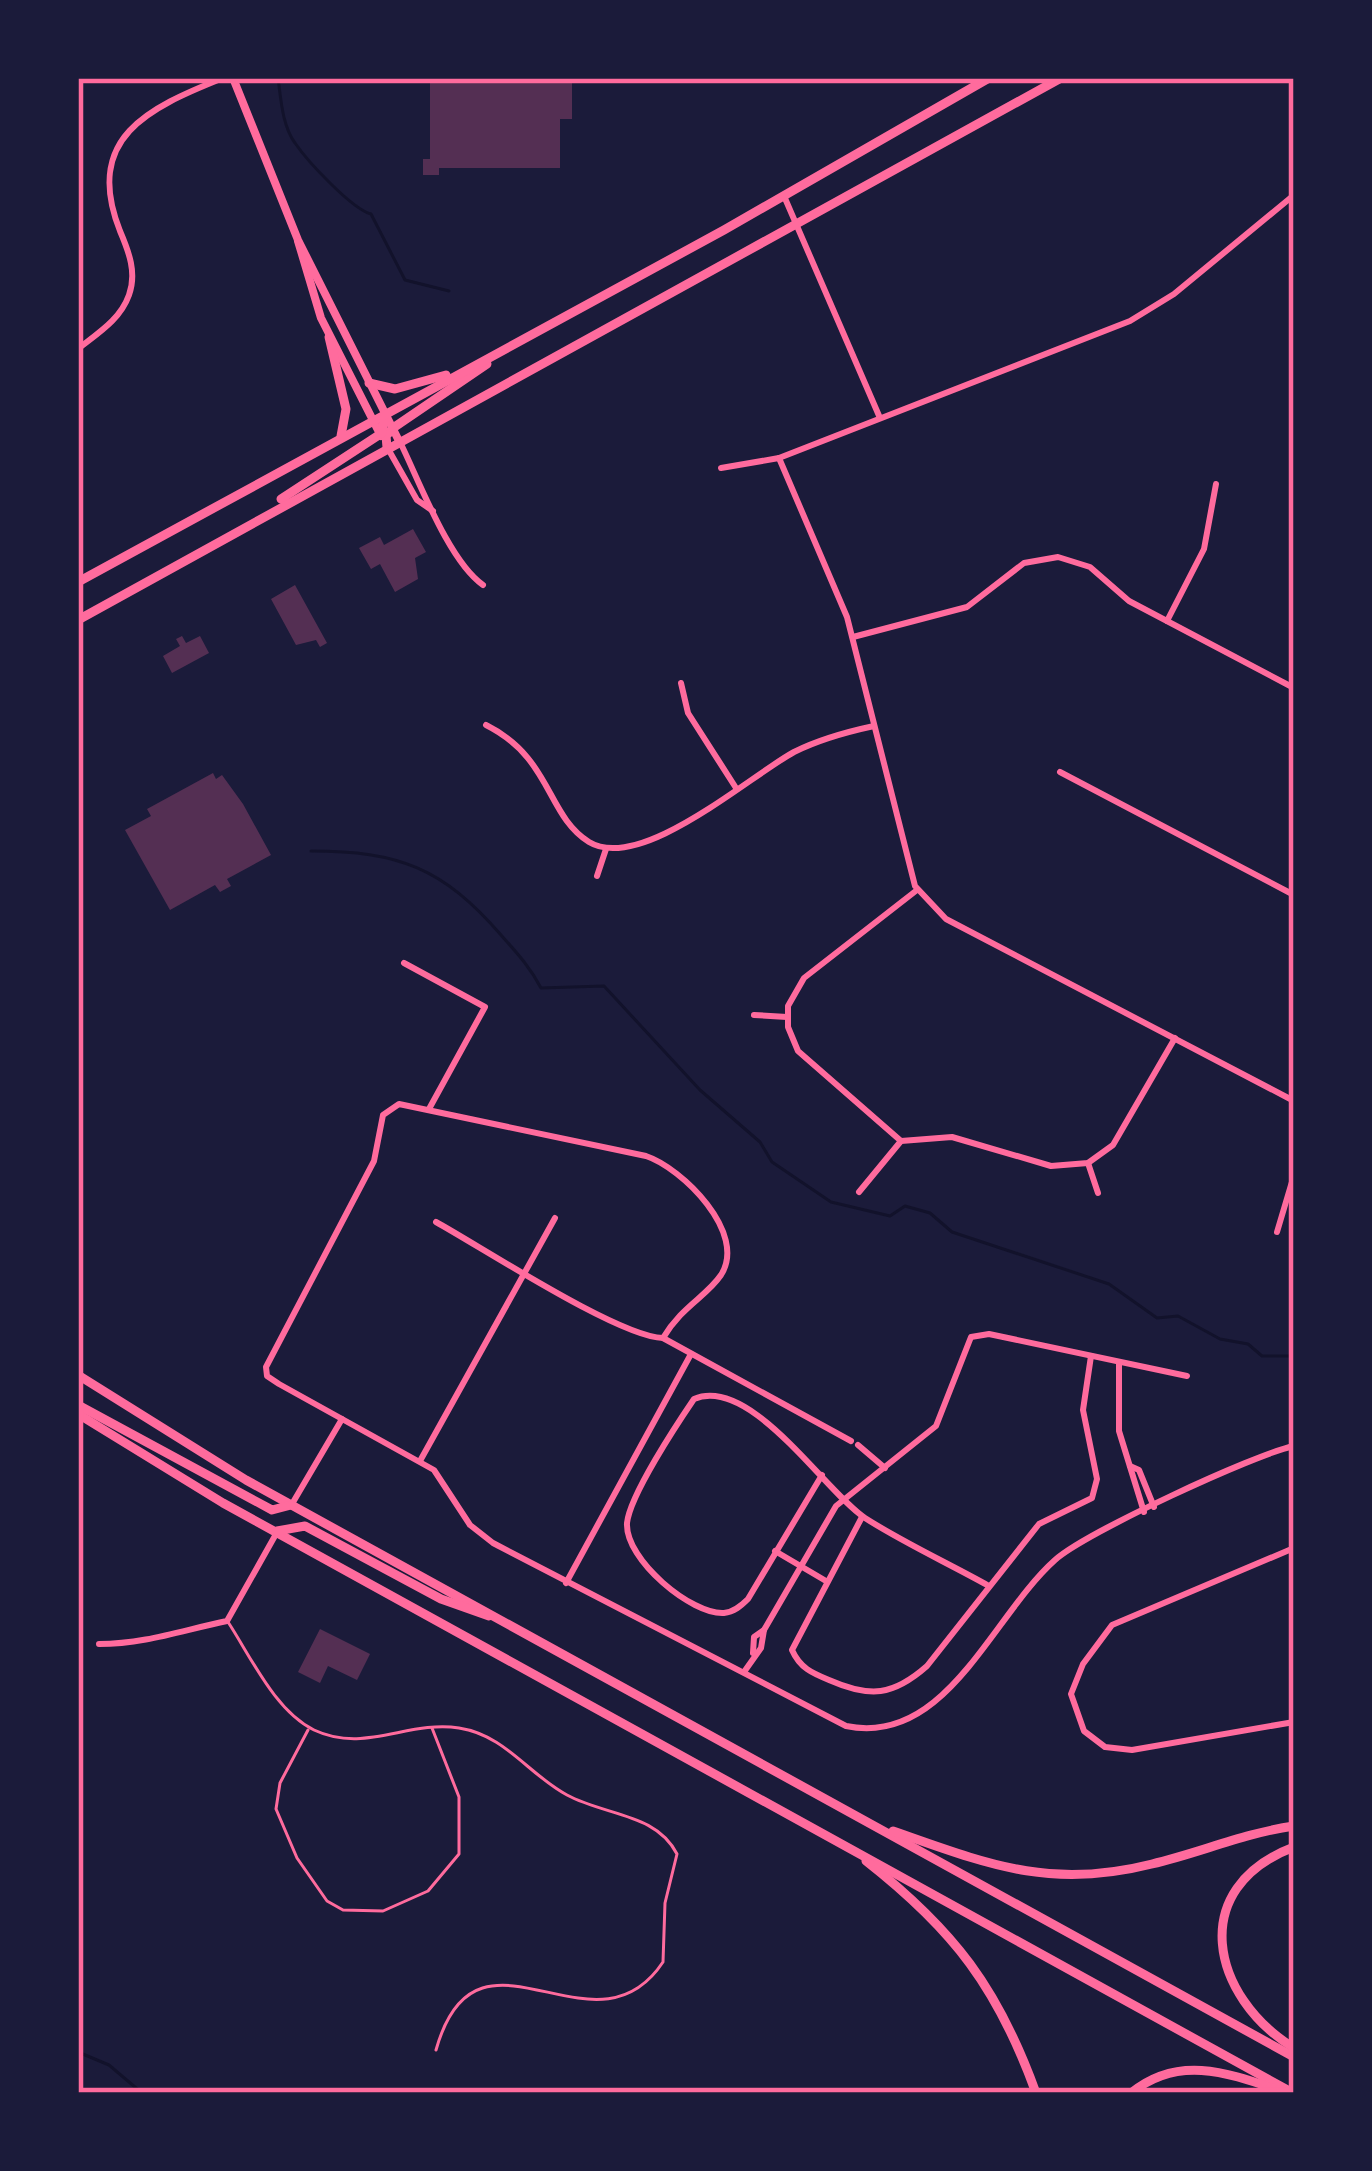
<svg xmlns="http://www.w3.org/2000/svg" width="1372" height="2171" viewBox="0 0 1372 2171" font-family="'Playfair Display',serif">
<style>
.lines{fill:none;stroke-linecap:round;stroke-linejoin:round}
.stream{stroke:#12122b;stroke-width:3}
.building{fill:#542f53}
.service{stroke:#ff6b9d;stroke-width:3}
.minor{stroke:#ff6b9d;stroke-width:6}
.tertiary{stroke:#ff6b9d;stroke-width:8}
.primary{stroke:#ff6b9d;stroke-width:9}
.neatline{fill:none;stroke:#ff6b9d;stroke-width:4.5}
</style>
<rect width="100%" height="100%" fill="#1b1b3a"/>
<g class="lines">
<g class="stream">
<path d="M278 78C281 99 282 125 295 143 308 162 352 209 371 214L405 280 449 291"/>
<path d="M311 851C399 851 443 868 501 935 517 953 530 967 541 988L604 986 700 1090 760 1142 772 1162 831 1202 890 1216 905 1206 930 1213 952 1232 1109 1284 1157 1318 1178 1316 1220 1339 1248 1344 1262 1356H1294"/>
<polyline points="78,2052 109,2065 142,2093"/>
</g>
</g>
<g class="building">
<polygon points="430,78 572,78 572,119 560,119 560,168 439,168 439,175 423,175 423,159 430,159"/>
<polygon points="413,529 426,552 415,558 418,579 395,592 380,564 371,569 359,548 380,537 384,545"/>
<polygon points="295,585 327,643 320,647 316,640 296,645 271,599"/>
<polygon points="182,636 186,643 200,636 209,653 172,673 163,656 180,646 176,639"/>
<polygon points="213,773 216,779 222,775 243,804 271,855 227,879 231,886 220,892 215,885 170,910 125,830 151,816 147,809"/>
<polygon points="320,1629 370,1654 357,1680 328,1666 320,1683 298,1672"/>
</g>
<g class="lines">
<g class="service">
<path d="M228 1622C251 1657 275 1711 314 1730 365 1754 408 1720 459 1728 505 1735 528 1774 567 1795 606 1816 656 1813 677 1854L665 1903 663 1962C594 2066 477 1904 436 2050"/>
<polyline points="308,1730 280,1783 276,1809 297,1858 327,1901 343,1910 383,1911 428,1891 459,1854 459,1797 432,1728"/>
</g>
<g class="minor">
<polyline points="784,196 880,418"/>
<path d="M78 349C98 333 120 320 129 295 137 273 129 252 120 231 83 138 148 108 223 78"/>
<path d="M401 444C420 483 449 561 483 585"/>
<polyline points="387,447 417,500 433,511"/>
<polyline points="779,458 847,617 915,886 946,919 1294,1101"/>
<polyline points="721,468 779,458 1130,321 1174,294 1294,195"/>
<polyline points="1167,621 1204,549 1216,484"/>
<polyline points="853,637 967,607 1024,563 1058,557 1090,567 1129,601 1294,688"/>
<polyline points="681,683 688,713 736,788"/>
<path d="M486 725C552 758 546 815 589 842 640 873 747 778 794 752 820 739 846 732 874 726"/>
<polyline points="1060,772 1294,895"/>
<polyline points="597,876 606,849"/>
<polyline points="404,963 485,1007 429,1109"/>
<polyline points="754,1015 787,1017"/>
<polyline points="901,1141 798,1051 788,1027 788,1006 804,978 917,890"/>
<polyline points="1088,1163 1098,1193"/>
<polyline points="859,1192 901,1141 952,1137 1051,1166 1088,1163 1113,1145 1175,1038"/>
<path d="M436 1222C483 1248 619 1337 663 1338L851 1441"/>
<polyline points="1277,1232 1294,1175"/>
<path d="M663 1338C682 1306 706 1297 721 1275 748 1233 682 1168 646 1156L399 1104 383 1115 374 1161 266 1367 267 1376 279 1384 434 1470 470 1525 493 1543 846 1726C946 1747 992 1616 1055 1560 1085 1533 1255 1454 1294 1446"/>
<polyline points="1119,1363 1119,1431 1144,1512"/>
<polyline points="858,1445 885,1468"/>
<polyline points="420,1461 555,1218"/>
<polyline points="1130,1466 1139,1470 1154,1507"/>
<path d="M822 1475 748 1599C741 1606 734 1612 724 1613 692 1615 625 1560 627 1523 630 1495 677 1424 694 1399 751 1375 826 1493 865 1518 904 1543 948 1563 989 1586"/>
<polyline points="292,1504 342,1419"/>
<path d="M862 1517 792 1650C800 1668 812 1673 829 1680 870 1698 893 1696 927 1666L1039 1524 1092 1498 1097 1479 1083 1410 1091 1356"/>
<polyline points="1294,1548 1112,1625 1083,1664 1071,1694 1084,1731 1105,1747 1132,1750 1294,1722"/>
<polyline points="775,1551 826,1581"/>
<polyline points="566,1583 691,1354"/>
<path d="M99 1644C145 1644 183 1630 227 1621L276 1534"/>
<polyline points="753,1653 754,1637 764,1630 836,1506 936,1426 971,1337 989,1334 1187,1376"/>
<polyline points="744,1672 761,1648 764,1630"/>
</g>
<g class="tertiary">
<polyline points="233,78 298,240 399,441"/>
<polyline points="298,241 321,318 381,436"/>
</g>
<g class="primary">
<polyline points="329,337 346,409 341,436"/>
<polyline points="369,383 395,389 446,375"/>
<polyline points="387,447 386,436 393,428 487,364"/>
<polyline points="281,499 382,433 385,414"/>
<polyline points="78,582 724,230 989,78"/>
<polyline points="78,620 1061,78"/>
<polyline points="78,1375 246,1480 1294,2057"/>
<polyline points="78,1405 272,1510 291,1505"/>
<polyline points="78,1414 223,1503 1293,2093"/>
<polyline points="277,1531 305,1526 441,1599 489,1616"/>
<path d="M893 1831C987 1864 1050 1890 1152 1864 1199 1853 1245 1833 1294 1826"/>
<path d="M1294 1847C1186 1888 1211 1997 1294 2048"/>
<path d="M866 1861C954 1930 998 1988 1036 2093"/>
<path d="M1131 2093C1180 2053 1231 2074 1284 2092"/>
</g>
</g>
<rect width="1372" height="2171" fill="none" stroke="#1b1b3a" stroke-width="162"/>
<rect x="81" y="81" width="1210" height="2009" class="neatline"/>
</svg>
